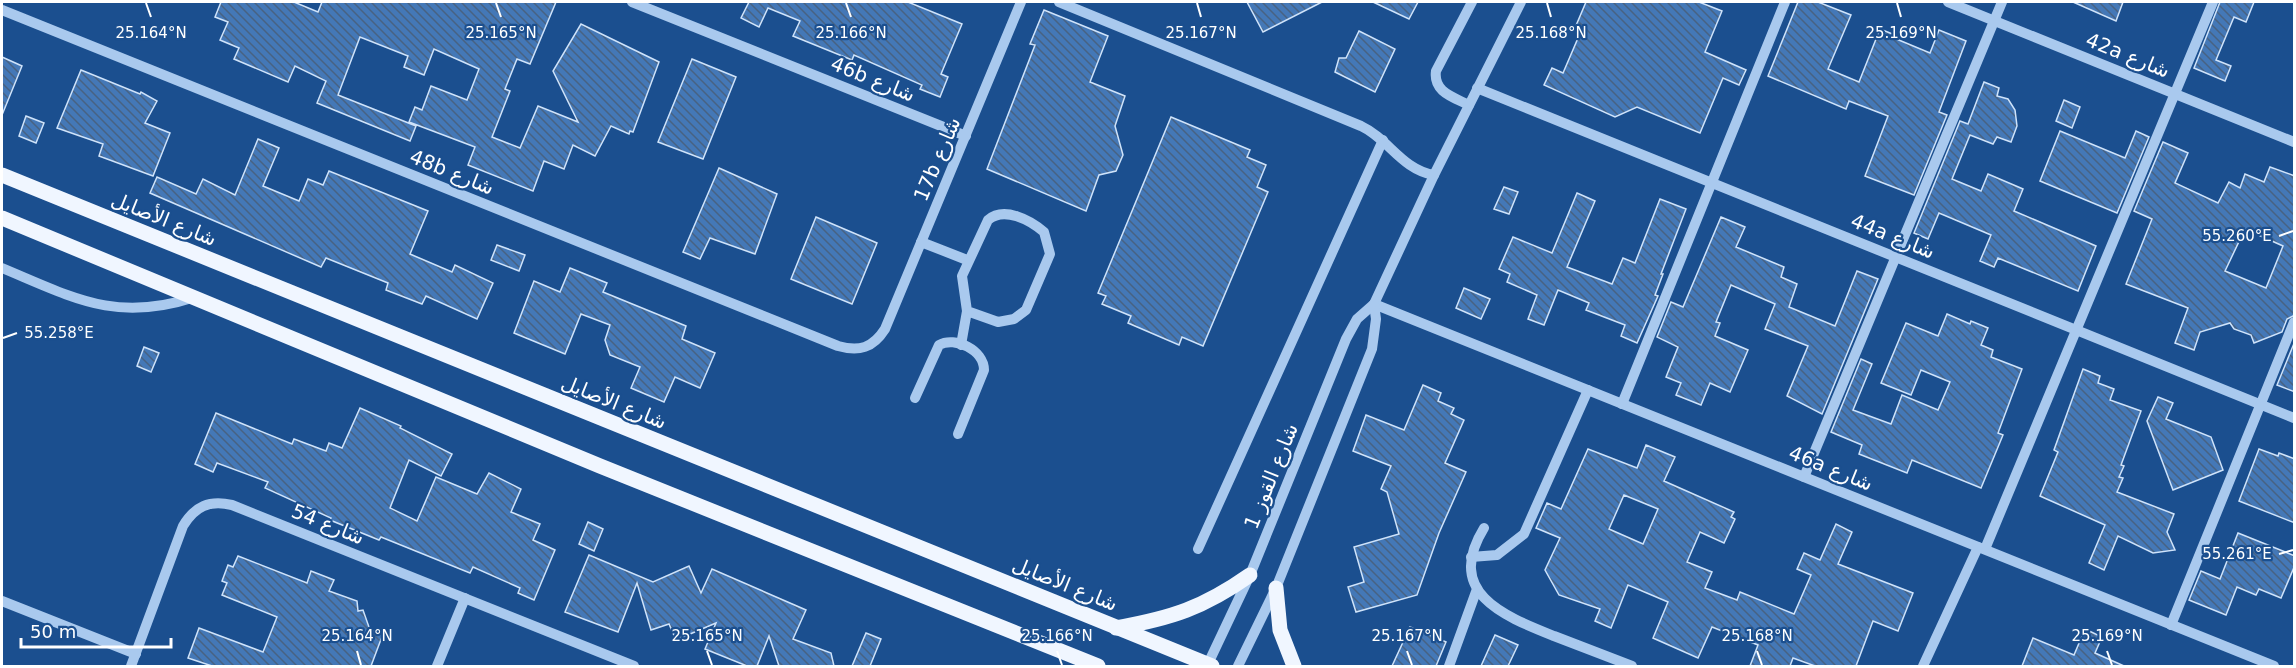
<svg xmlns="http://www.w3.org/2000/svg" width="2296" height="668" viewBox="0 0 2296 668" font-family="'DejaVu Sans','Noto Sans Arabic',sans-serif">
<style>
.building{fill:url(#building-back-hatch);stroke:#cfe3fa;stroke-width:1.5;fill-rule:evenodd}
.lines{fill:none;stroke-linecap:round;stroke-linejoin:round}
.minor{stroke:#a9c9ee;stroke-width:10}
.major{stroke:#f0f6ff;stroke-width:15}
.ticks{fill:none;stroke:#fff;stroke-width:2}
.labels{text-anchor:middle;stroke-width:4.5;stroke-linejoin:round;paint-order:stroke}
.street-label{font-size:20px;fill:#fff;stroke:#1b4f8f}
.ticks-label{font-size:15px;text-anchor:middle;fill:#fff;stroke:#1b4f8f;stroke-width:4.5;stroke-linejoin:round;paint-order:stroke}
</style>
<defs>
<pattern id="building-back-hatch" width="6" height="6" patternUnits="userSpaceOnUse" patternTransform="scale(1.5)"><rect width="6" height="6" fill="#4478b7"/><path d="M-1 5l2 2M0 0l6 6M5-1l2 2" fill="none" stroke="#486282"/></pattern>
</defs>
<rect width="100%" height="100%" fill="#1b4f8f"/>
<g class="building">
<polygon points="221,2 294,2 318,12 322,2 556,2 530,64 517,59 505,89 510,91 492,137 520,148 538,106 578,122 553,71 581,24 659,62 633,132 630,131 629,134 611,126 595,156 573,145 564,169 544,161 533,191 468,165 475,147 409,122 415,107 422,110 431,86 467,100 479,69 434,49 424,75 404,67 408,56 360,37 338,95 416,126 410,141 317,103 326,81 295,66 288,82 234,59 239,48 220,40 228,22 215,17"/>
<polygon points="749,2 908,2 962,24 941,74 948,77 940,97 920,89 922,85 854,55 852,60 793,36 800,21 768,8 759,27 741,18"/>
<polygon points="1247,2 1322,2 1263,32"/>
<polygon points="1373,2 1418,2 1409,19"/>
<polygon points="1586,2 1699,2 1722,11 1705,52 1746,70 1739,85 1723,78 1700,133 1637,107 1615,117 1544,85 1552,68 1563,73 1581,31 1575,28"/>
<polygon points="1798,2 1818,2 1851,15 1828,69 1859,82 1880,29 1895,35 1894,38 1930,53 1939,30 1966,41 1939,112 1947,115 1914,195 1865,176 1888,116 1849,101 1846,109 1768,76"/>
<polygon points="2073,2 2123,2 2116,21"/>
<polygon points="2220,2 2254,2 2246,22 2234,17 2216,60 2231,66 2225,81 2194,68"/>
<polygon points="1044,10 1108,36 1090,82 1125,96 1115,126 1123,155 1116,171 1099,175 1086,211 987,169 1035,45 1030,44"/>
<polygon points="1359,31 1395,49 1375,92 1335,72 1339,58 1346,58"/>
<polygon points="2,57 22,66 2,115"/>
<polygon points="692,59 736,77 703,159 658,142"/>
<polygon points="81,70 140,94 141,92 157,101 145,123 170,133 153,176 99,156 103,144 57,128"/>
<polygon points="1984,82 1999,88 1997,96 2008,99 2015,110 2017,126 2011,142 1997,137 1993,144 1970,135 1952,179 1981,191 1988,174 2023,189 2014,211 2096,246 2078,291 1998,258 1994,267 1980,261 1991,235 1939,213 1928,239 1914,233 1960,121 1968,124"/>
<polygon points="2064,100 2080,107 2072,128 2056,121"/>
<polygon points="26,116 44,123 36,143 19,136"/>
<polygon points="1171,117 1250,150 1247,157 1266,165 1257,187 1268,192 1203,346 1182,337 1179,345 1128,323 1131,316 1102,304 1106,296 1098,293"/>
<polygon points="2060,131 2125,158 2136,131 2149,137 2117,213 2040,181"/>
<polygon points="258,139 279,148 263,186 299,201 308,179 323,185 329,171 428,211 410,254 452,272 455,265 493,283 477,319 426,296 422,304 386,290 388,283 326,258 321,267 150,193 157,177 196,194 203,179 235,195"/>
<path d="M2163 142 2188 153 2175 183 2218 203 2229 182 2240 188 2245 174 2264 182 2270 167 2295 176V315L2287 319 2282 332 2254 343 2251 335 2234 329 2230 323 2200 332 2194 350 2175 343 2188 308 2126 284 2152 219 2134 211ZM2245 229 2283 246 2266 288 2225 271Z"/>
<polygon points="719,168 777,194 755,254 710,238 700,259 683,252"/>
<polygon points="1504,187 1518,192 1509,214 1494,209"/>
<polygon points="1577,193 1595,201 1567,267 1612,284 1623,258 1635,263 1660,199 1686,209 1661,274 1663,274 1655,295 1658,296 1637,343 1621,336 1625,325 1586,310 1589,303 1558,290 1544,325 1528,319 1537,295 1507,282 1510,274 1499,269 1513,237 1552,253"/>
<polygon points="816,217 877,243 852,304 791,279"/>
<polygon points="1721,217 1745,227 1736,247 1784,267 1781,277 1797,284 1789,307 1835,326 1857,271 1878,279 1822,414 1787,396 1808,346 1765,329 1775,304 1731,285 1716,322 1720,323 1715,336 1748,350 1730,392 1710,383 1701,405 1676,395 1681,383 1666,377 1678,347 1657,337 1671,302 1683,307"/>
<polygon points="497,245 525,255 519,271 491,260"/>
<polygon points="570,268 607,283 603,292 686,326 682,339 715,353 700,388 675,377 664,402 631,388 640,367 610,355 605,340 610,325 581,314 565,354 514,333 534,281 560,292"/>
<polygon points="1464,288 1490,299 1481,319 1456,308"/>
<polygon points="1947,314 1970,324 1971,321 1988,328 1981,345 1993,350 1991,357 2022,369 1998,433 2003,435 1981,488 1912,460 1907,473 1859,454 1862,445 1831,432 1861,359 1872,364 1853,410 1891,424 1902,395 1938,410 1950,382 1921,370 1911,395 1881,383 1906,323 1938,336"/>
<polygon points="2295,341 2295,392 2277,385"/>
<polygon points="144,347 159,353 151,372 137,366"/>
<polygon points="2083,369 2100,376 2098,383 2114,389 2110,400 2141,411 2121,465 2124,466 2119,477 2123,478 2117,492 2174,514 2167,532 2175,550 2153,553 2118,536 2104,570 2089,563 2105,525 2040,496 2058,452 2054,450"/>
<polygon points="1423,385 1441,393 1438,401 1454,408 1451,414 1464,420 1445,463 1466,472 1439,533 1417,595 1356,612 1348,587 1364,582 1354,547 1399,534 1387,492 1381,489 1391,466 1353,451 1366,415 1404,430"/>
<polygon points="2158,397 2173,403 2166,419 2211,437 2223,470 2173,490 2147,421"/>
<polygon points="360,408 401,426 400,428 452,454 441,476 409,460 390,508 417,521 436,477 477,494 489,473 521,489 511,512 540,524 533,540 555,550 534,600 518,593 520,588 473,567 470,573 381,537 379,540 330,520 331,518 265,488 268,482 217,463 213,472 195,464 216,413 292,444 294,439 326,451 329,443 342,448"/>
<path d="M1646 445 1675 457 1664 481 1734 512 1731 517 1735 519 1724 543 1700 532 1687 562 1712 572 1705 588 1737 600 1740 592 1794 614 1811 575 1797 569 1804 553 1820 560 1836 524 1852 532 1838 564 1913 593 1898 631 1873 621 1856 666H1815L1793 658 1790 666H1750L1758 645 1712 627 1698 658 1653 638 1668 602 1628 585 1611 628 1595 621 1600 609 1559 595 1545 570 1560 538 1536 528 1547 503 1561 509 1588 449 1637 468ZM1624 495 1658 509 1643 544 1609 529Z"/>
<polygon points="2259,449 2278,456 2279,453 2295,459 2295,523 2239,501"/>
<polygon points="588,522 603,529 594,551 579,544"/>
<polygon points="2238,533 2295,556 2295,565 2281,598 2259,589 2256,595 2237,587 2226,615 2189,600 2201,571 2220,579"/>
<polygon points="589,555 653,582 689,566 701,593 712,569 806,610 793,639 831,653 834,666 779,666 769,636 757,666 747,666 705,649 716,623 676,640 669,624 651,630 637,583 618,632 565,612"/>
<polygon points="238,556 307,583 311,571 334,580 329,591 357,601 358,611 363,610 370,630 383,634 371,666 212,666 188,658 199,628 263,652 277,617 222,595 227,583 222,581 228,565 233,567"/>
<polygon points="1410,627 1446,642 1436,666 1392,666"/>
<polygon points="2085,629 2102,637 2095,653 2124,666 2022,666 2033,638 2074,655"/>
<polygon points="866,633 881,639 870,666 852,666"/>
<polygon points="1495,635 1518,645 1508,666 1481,666"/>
</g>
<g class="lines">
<g class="minor">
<polyline points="632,2 966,136"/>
<path d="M1059 2 1361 126C1389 139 1401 169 1434 175"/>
<polyline points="1948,2 2294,142"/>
<path d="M2 10 838 346C859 352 873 348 885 329L1021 2"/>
<polyline points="1477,88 2294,418"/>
<path d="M1469 105C1453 97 1433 92 1436 71L1472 2"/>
<polyline points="921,242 967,260"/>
<path d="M2 268C74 298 116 323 195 297"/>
<polyline points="1374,304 2274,666"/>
<path d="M961 345 967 311 962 276 988 220C1004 206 1030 220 1044 232L1050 254 1026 310 1014 319 998 322 967 311"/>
<path d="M915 398 939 345C955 336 984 350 984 370L958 434"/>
<polyline points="1622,404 1785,2"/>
<polyline points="1804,477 2002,2"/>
<path d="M1484 528C1444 593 1504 616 1554 636 1580 646 1606 656 1632 666"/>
<polyline points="1198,549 1383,140"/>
<polyline points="1985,549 2213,2"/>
<polyline points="1471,557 1497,555 1524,534 1588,390"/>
<polyline points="2,601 136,654"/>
<polyline points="2171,625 2294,322"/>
<path d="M131 666 183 526C195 506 209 500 232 505L634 666"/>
<polyline points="437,666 465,598"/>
<polyline points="1207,666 1250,575 1346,339 1357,319 1374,304 1434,175 1521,2"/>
<polyline points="1238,666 1276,588 1372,349 1376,319 1374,304"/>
<polyline points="1449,666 1477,589"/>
<polyline points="1923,666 1978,547"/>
</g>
<g class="major">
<polyline points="2,175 1212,666"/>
<polyline points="2,218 600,466 1098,666"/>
<polyline points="1276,588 1280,630 1294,666"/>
<path d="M1116 628C1172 618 1203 608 1250 575"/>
</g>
</g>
<path class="ticks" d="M146 3 151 17M496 3 501 17M846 3 851 17M1197 3 1201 17M1547 3 1551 17M1897 3 1901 17M2279 236 2293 231M3 338 17 333M2279 554 2293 550M357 651 361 665M707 651 712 665M1057 651 1062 665M1407 651 1412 665M1757 651 1762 665M2107 651 2112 665"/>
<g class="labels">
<g class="street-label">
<text transform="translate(2128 55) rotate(22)" y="7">42a شارع</text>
<text transform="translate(873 79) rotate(22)" y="7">46b شارع</text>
<text transform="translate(937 159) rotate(-67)" y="7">17b شارع</text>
<text transform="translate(452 172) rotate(22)" y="7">48b شارع</text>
<text transform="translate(164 219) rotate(22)" y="7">شارع الأصايل</text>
<text transform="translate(1893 236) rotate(22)" y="7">44a شارع</text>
<text transform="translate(614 402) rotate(22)" y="7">شارع الأصايل</text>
<text transform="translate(1831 468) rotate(22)" y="7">46a شارع</text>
<text transform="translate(1271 476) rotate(-68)" y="7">شارع القوز 1</text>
<text transform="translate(328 524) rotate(22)" y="7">شارع 54</text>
<text transform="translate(1065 584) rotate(22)" y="7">شارع الأصايل</text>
</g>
</g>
<g class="ticks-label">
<text x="151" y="38">25.164°N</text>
<text x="501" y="38">25.165°N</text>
<text x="851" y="38">25.166°N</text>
<text x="1201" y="38">25.167°N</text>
<text x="1551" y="38">25.168°N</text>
<text x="1901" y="38">25.169°N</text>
<text x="2237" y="241">55.260°E</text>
<text x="59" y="338">55.258°E</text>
<text x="2237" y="559">55.261°E</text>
<text x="357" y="641">25.164°N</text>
<text x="707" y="641">25.165°N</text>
<text x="1057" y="641">25.166°N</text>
<text x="1407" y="641">25.167°N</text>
<text x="1757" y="641">25.168°N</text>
<text x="2107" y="641">25.169°N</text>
</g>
<rect width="2296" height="668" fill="none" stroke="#ffffff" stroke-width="6"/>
<path d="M21 638v9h150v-9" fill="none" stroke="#ffffff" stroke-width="3"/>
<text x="30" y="638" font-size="18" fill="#ffffff" stroke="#1b4f8f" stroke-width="4.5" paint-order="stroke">50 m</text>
</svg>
